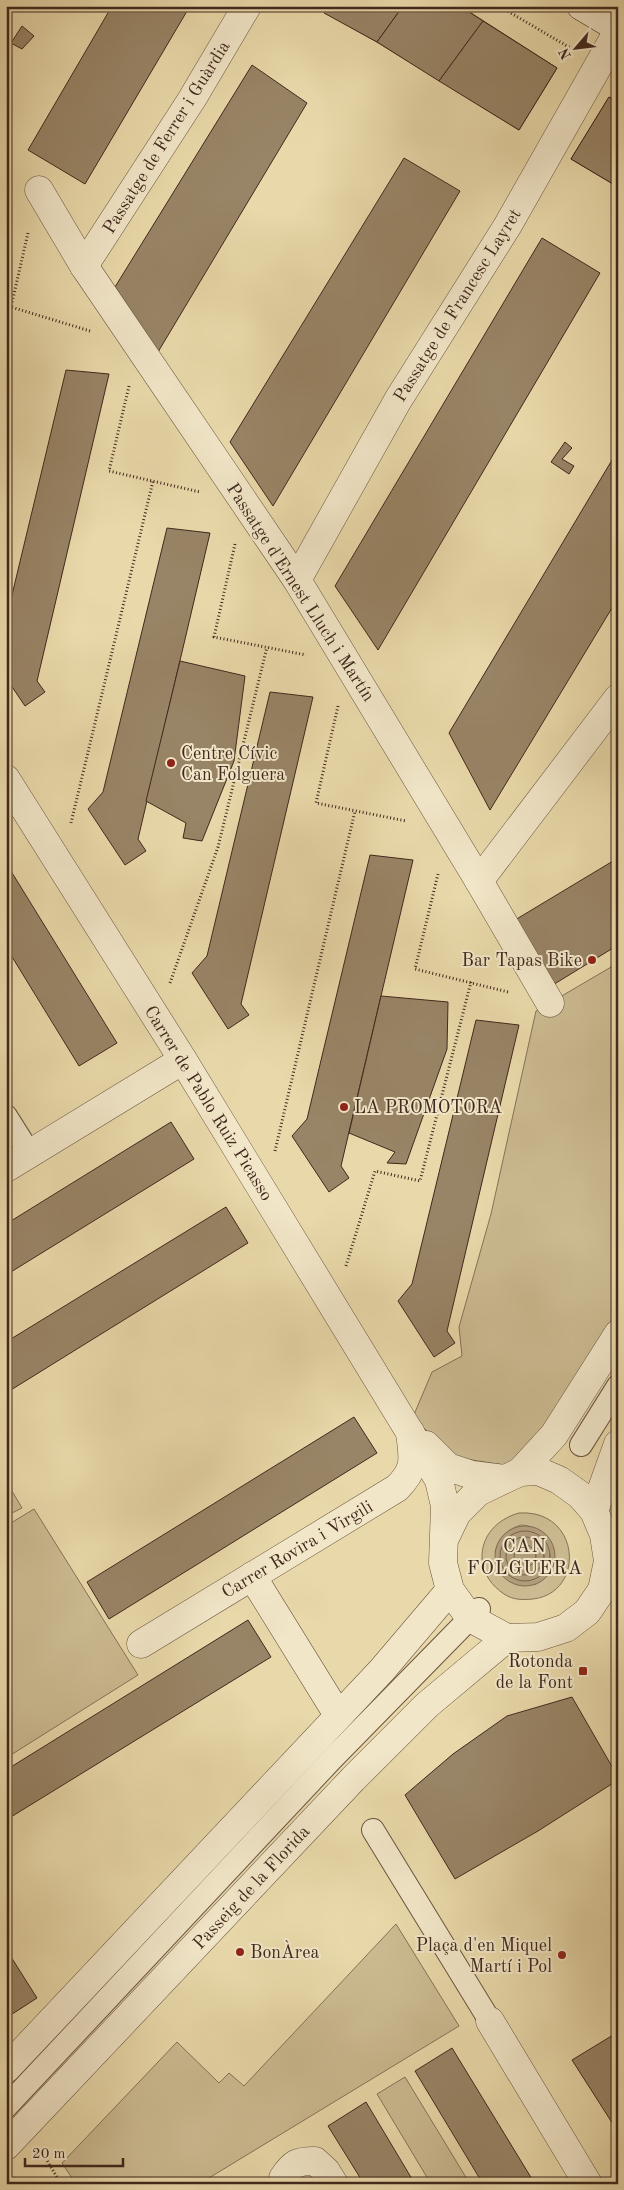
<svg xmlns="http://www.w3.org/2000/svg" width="624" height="2190" viewBox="0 0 624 2190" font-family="'Old Standard TT',serif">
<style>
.green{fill:#ccbb92;stroke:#867258;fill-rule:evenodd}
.water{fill:#b09d7a;stroke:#836e55}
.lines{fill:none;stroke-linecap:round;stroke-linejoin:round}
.shore{stroke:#78624c;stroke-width:1}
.building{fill:#988466;stroke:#40281d}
.pedestrian-casing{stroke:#6a5440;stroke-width:24}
.minor-casing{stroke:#6a5440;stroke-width:29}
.secondary-casing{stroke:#40281d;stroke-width:29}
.path{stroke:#40281d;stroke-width:3;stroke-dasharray:1 2.5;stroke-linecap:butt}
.pedestrian{stroke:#f1e6c8;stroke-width:22}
.minor{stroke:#f1e6c8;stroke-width:28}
.secondary{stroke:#f1e6c8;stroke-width:28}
.poi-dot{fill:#8f2418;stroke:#f1e6c8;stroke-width:2}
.labels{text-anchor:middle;stroke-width:4;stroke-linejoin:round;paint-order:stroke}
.street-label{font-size:18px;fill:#40281d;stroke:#f1e6c8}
.poi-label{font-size:18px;fill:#40281d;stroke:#f1e6c8;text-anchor:start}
.neighbourhood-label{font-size:19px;letter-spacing:1px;fill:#40281d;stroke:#f1e6c8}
</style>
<rect width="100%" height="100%" fill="#e9d9aa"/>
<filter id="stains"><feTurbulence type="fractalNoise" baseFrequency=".004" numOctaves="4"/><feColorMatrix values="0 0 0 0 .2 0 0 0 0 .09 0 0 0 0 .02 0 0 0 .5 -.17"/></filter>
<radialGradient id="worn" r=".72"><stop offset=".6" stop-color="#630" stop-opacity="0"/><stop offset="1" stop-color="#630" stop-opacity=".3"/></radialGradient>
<g class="green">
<polygon points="618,963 618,1319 536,1453 517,1467 453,1457 413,1417 432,1372 462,1356 459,1327 491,1214 536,1011"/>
<polygon points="6,1481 22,1508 6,1516"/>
<polygon points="34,1509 138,1675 6,1758 6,1526"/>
<path d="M519 1513C581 1509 586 1593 533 1599 522 1600 513 1600 504 1594 492 1586 483 1574 482 1559 481 1536 497 1519 519 1513ZM521 1525C558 1528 567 1569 534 1585L495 1552C499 1537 506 1530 521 1525Z"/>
<polygon points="396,1924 459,2026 199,2184 76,2184 62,2163 177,2042 219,2083 229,2073 244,2086"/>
<polygon points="405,2077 470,2184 431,2184 377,2094"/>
</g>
<circle class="water" cx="525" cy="1556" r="30"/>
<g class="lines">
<g class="shore">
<circle cx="525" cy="1556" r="25"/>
<circle cx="525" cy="1556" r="19"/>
<circle cx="525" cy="1556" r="11"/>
</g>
</g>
<g class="building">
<polygon points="112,6 190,6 85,184 28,150"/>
<polygon points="313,6 460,6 557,68 519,130 377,42"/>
<polygon points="329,6 403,6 377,42 324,13"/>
<polygon points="403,6 460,6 483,21 439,81 377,42"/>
<polygon points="483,21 557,68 519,130 439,81"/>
<polygon points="22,26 34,36 22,49 11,43"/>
<polygon points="252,65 307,103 158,352 115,287"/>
<polygon points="609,97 618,102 618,187 571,159"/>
<polygon points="609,97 618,102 618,187 571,159"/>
<polygon points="404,158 460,191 273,506 230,442"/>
<polygon points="542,238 600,273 378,650 335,586"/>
<polygon points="66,370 109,374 37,681 45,692 25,706 6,678 6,620"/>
<polygon points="565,442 572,448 562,459 574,466 569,474 551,462"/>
<polygon points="618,450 618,598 490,810 449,733"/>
<polygon points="167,528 210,533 138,839 146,851 125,865 88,809 103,792"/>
<polygon points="180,661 245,676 234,761 202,841 183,838 186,823 146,801"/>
<polygon points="270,692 313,697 241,1004 249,1015 228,1029 192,973 207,956"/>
<polygon points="370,855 413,860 341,1166 349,1178 329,1192 292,1136 307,1119"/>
<polygon points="618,858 618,945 543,991 505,926"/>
<polygon points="6,863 117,1043 79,1066 6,947"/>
<polygon points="381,996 448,1002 447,1049 406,1164 387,1163 395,1152 349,1133"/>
<polygon points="476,1020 519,1025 447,1331 455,1343 434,1357 398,1301 412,1284"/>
<polygon points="171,1122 194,1159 6,1275 6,1224"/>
<polygon points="226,1207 248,1243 6,1393 6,1342"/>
<polygon points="354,1417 377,1453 109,1619 87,1582"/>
<polygon points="248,1620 271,1657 6,1820 6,1770"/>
<polygon points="572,1697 618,1777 618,1780 538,1831 455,1879 405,1795 453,1754 507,1716"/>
<polygon points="6,1949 37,1998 6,2018"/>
<polygon points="618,2032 618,2132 572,2060"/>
<polygon points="452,2048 535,2184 483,2184 415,2071"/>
<polygon points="366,2102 415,2184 364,2184 328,2126"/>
</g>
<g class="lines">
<g class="pedestrian-casing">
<g id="pedestrian">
<polyline points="6,1116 30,1154"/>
<polyline points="581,1445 618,1386"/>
<polyline points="373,1830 490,2021"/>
<polyline points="6,2107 332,1759 479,1609"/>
</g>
</g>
<g class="minor-casing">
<g id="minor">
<polyline points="39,190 84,266 297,580 479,881 550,1003"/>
<polyline points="84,266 192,99 247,6"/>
<polyline points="297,580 398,400 508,225 618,31"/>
<polyline points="6,779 183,1060 439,1480 445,1506 443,1563 450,1590 470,1618 507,1638 538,1637 566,1628 587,1612 602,1590 608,1561 604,1535 594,1511 580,1495 559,1480 538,1471 520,1472 478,1492 457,1513 444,1540"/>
<polyline points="479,881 618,698"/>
<polyline points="6,1168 183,1060"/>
<polyline points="426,1445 448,1467 472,1475 504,1479"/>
<polyline points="520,1472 554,1435 618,1334"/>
<polyline points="594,1511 618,1444"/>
<polyline points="252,1576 338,1715"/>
<path d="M141 1644 397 1488C417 1468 413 1459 410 1432"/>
<polyline points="490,2021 588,2184"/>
<polyline points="6,2069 382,1670 450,1590"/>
<polyline points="6,2146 353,1779 427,1705 507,1638"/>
<path d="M284 2184 283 2178C293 2163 297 2161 315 2161L326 2171 334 2184"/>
</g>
</g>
<g class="secondary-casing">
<polyline id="secondary" points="581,6 618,28"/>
</g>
<g class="path">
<polyline points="499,6 572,49"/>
<polyline points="28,233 11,307 90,331"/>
<polyline points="129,386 109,471 200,492"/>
<polyline points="235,544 214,637 306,655"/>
<polyline points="338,706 316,803 406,821"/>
<polyline points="71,823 153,481"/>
<polyline points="438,874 415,969 508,992"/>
<polyline points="170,983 218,847 267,647"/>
<polyline points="275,1151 355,811"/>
<polyline points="346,1266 375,1171 420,1181 471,982"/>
<polyline points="42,2152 61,2184"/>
</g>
<use href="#pedestrian" class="pedestrian"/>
<use href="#minor" class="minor"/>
<use href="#secondary" class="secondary"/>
</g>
<g class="poi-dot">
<circle cx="171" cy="763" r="5"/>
<circle cx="592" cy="960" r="5"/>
<circle cx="344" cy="1107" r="5"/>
<rect x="578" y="1666" width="10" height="10" rx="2.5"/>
<circle cx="240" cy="1952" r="5"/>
<circle cx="562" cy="1955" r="5"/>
</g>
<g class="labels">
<g class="street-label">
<text transform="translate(166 137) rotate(-58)" y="6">Passatge de Ferrer i Guàrdia</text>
<text transform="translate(457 305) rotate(-58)" y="6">Passatge de Francesc Layret</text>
<text transform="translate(301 592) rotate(57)" y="6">Passatge d'Ernest Lluch i Martín</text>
<text transform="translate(209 1103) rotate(58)" y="6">Carrer de Pablo Ruiz Picasso</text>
<text transform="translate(297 1549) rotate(-31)" y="6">Carrer Rovira i Virgili</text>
<text transform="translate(251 1887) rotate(-47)" y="6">Passeig de la Florida</text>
</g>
<g class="poi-label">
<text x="181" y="759">Centre Cívic<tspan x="181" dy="21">Can Folguera</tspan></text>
<text x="582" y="966" text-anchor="end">Bar Tapas Bike</text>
<text x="354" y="1113">LA PROMOTORA</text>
<text x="573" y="1667" text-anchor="end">Rotonda<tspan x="573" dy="21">de la Font</tspan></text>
<text x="552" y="1951" text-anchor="end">Plaça d'en Miquel<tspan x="552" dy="21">Martí i Pol</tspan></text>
<text x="250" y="1958">BonÀrea</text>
</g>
<g class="neighbourhood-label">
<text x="525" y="1552">CAN<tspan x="525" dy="22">FOLGUERA</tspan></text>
</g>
</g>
<rect width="624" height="2190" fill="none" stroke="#e9d9aa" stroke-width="25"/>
<rect x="8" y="8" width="609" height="2175" fill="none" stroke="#40281d" stroke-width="2.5"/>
<rect x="12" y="12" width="599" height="2165" fill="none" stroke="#40281d"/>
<g transform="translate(576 48) rotate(242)" stroke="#f1e6c8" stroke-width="4" paint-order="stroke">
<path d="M0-4L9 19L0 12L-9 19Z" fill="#40281d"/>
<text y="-8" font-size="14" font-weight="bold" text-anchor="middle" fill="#40281d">N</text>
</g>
<path d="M25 2158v8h98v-8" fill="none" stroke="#40281d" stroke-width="2.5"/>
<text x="32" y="2158" font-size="15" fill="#40281d" stroke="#f1e6c8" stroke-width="4" paint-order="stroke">20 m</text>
<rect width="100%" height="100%" filter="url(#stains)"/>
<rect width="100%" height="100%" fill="url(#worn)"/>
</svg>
